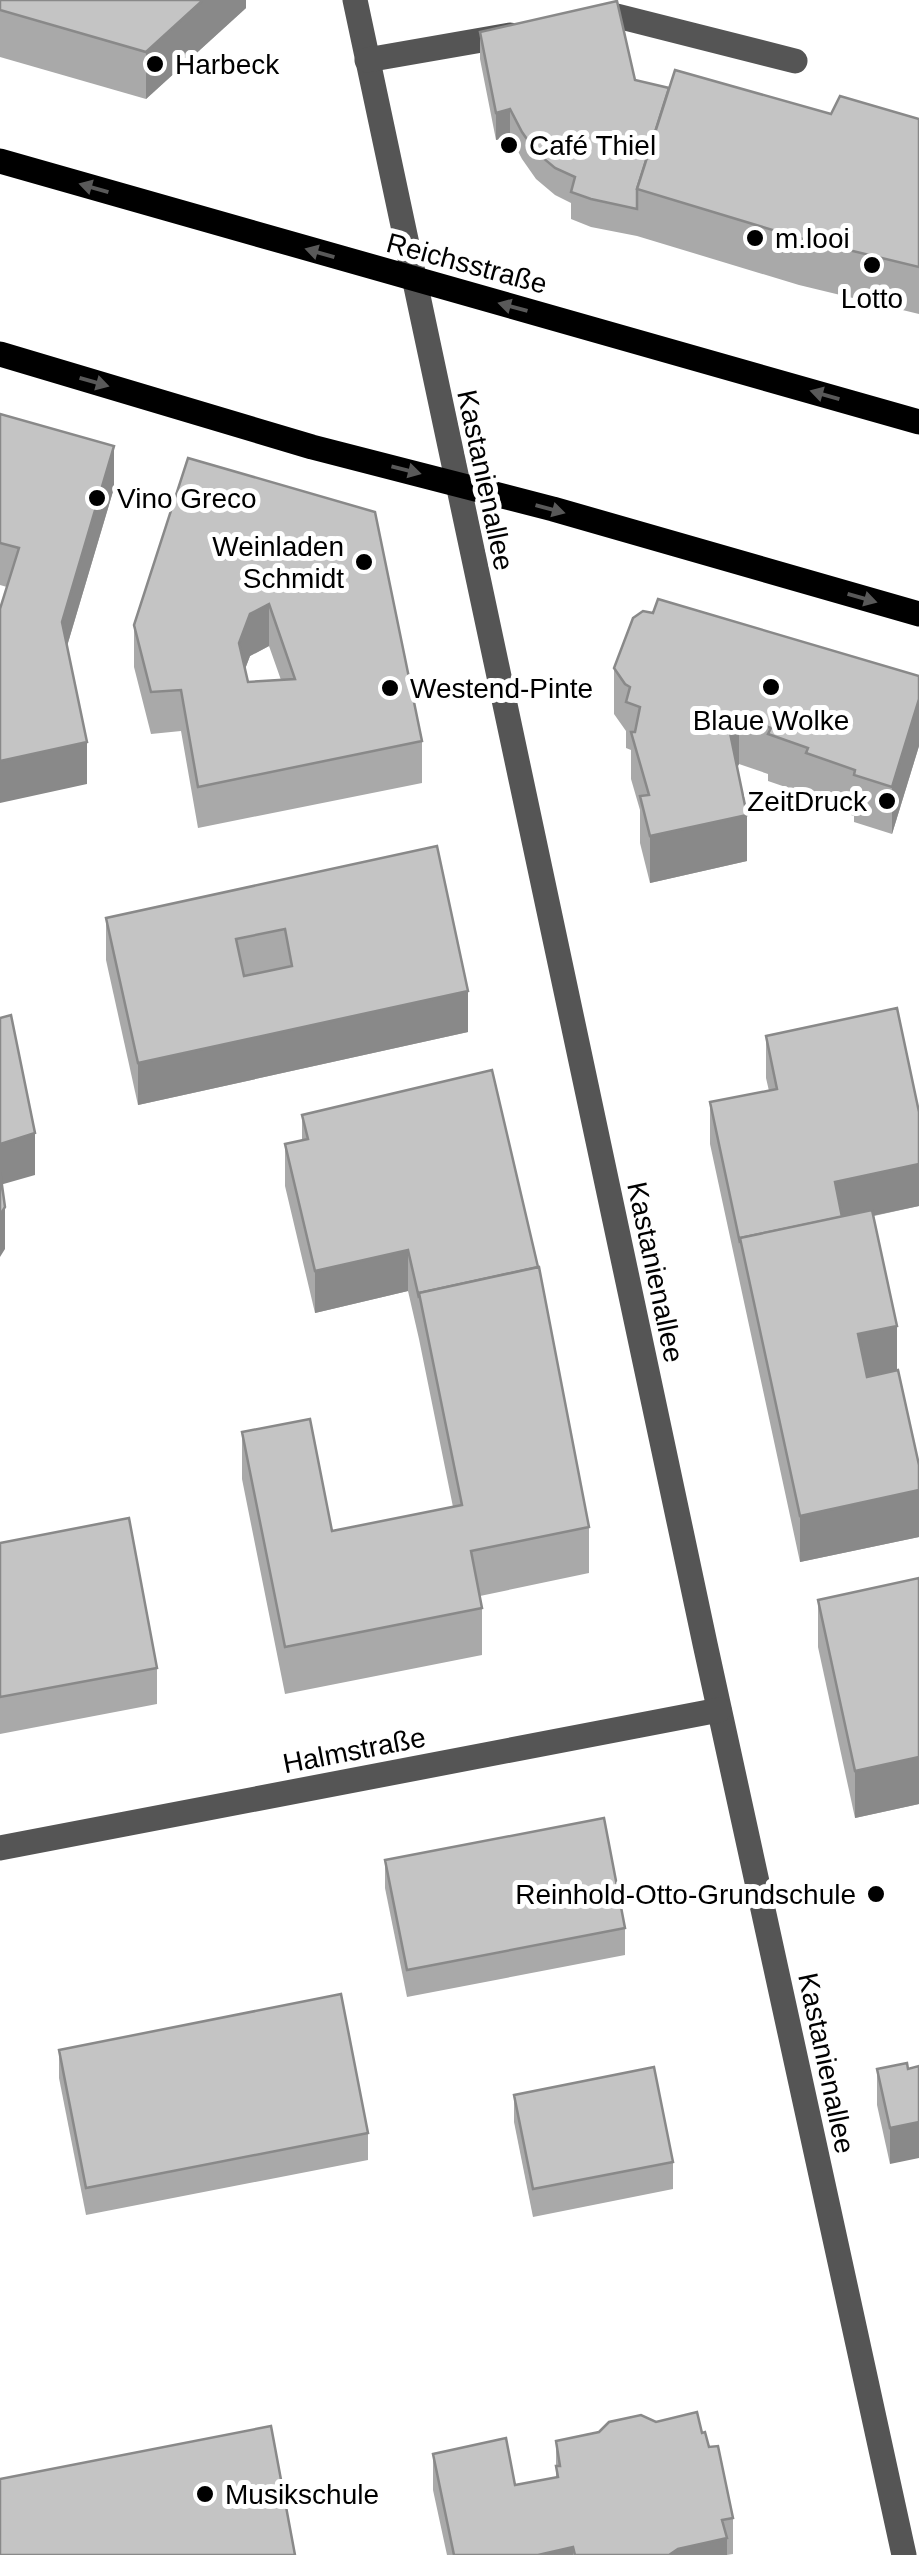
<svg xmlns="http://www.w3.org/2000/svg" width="919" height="2555" viewBox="0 0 919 2555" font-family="Helvetica,sans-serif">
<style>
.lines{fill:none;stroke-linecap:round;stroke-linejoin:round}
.minor{stroke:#555;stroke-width:25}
.major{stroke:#000;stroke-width:25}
.wall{fill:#a9a9a9;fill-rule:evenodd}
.shaded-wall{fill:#898989}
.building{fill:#c4c4c4;stroke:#898989;stroke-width:2.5;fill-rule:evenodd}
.oneway{fill:#595959}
.poi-dot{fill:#000;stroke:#fff;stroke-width:4}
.labels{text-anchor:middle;stroke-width:10;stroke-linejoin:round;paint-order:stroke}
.poi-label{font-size:28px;fill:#000;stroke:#fff;text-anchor:start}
.street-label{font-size:28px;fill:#000;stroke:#fff}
</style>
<rect width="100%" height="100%" fill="#fff"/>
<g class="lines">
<g class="minor">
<path d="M355 0C531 853 718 1704 904 2555"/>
<polyline points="589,21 617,16 795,61"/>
<polyline points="367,60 510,35"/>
<polyline points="0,1848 719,1710"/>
</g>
<g class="major">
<polyline points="0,161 919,422"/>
<polyline points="0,354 312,447 553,509 919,614"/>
</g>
</g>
<g class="wall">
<polygon points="0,0 246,0 246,8 146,99 0,57"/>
<polygon points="480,32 635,80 669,88 831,114 919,119 919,314 799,285 637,236 591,227 571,219 571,203 555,195 536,179 522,159 510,136 496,140 480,59"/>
<polygon points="0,414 114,488 67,646 87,784 7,587 0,585"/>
<path d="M188 458 422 741V783L198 828 181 731 151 734 134 667V625ZM269 646 281 680 248 682 245 669 250 656Z"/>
<polygon points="614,668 919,676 919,746 892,834 854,822 854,816 806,800 806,794 768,781 768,774 739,764 737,768 747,861 650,883 640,843 640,810 631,779 631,750 626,748 626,731 614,714"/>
<polygon points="437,846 468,1032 138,1105 106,960 106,918"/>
<polygon points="766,1036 919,1112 919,1206 874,1216 897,1371 919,1465 919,1537 800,1562 710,1144 710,1102 769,1091 766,1078"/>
<polygon points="492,1070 589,1527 589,1573 480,1596 482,1608 482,1655 285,1694 242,1479 242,1432 332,1531 453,1507 419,1339 408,1291 315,1313 285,1186 285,1144 302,1140 302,1115"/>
<polygon points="0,1543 157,1668 157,1704 0,1734"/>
<polygon points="919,1578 919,1804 855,1818 818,1647 818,1600"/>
<polygon points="385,1860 625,1928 625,1955 407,1997 385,1888"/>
<polygon points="59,2050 368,2133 368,2160 86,2215 59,2078"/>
<polygon points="907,2063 890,2164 877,2105 877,2069"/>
<polygon points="514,2095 673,2162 673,2189 533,2217 514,2122"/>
<polygon points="656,2422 702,2433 709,2447 733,2518 733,2554 727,2555 447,2555 433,2490 433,2454 515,2485 556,2477 556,2441"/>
</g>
<g class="shaded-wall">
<polygon points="203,0 246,0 246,8 146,99 146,52"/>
<polygon points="510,109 510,136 496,140 496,113"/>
<polygon points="114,446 114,488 62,663 62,622"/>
<polygon points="269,604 269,646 250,656 239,685 239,643 250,614"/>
<polygon points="919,699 919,746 892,834 892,787"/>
<polygon points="739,717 739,764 730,780 730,733"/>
<polygon points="87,742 87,784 0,803 0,761"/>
<polygon points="747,815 747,861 650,883 650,836"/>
<polygon points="468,991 468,1032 138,1105 138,1063"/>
<polygon points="35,1133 35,1175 0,1185 0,1144"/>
<polygon points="919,1164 919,1206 843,1222 835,1182"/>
<polygon points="5,1207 5,1249 0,1257 0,1215"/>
<polygon points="408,1250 408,1291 315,1313 315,1271"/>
<polygon points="897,1326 897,1373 858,1381 858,1334"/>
<polygon points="919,1490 919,1537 800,1562 800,1516"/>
<polygon points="919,1757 919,1804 855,1818 855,1771"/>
<polygon points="919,2122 919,2158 890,2164 890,2128"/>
<polygon points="727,2538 727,2555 669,2555 678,2549"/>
<polygon points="573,2547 573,2555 538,2555"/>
</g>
<g class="building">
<polygon points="0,0 203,0 146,52 0,10"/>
<polygon points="617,1 635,80 669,88 637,189 637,209 591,199 571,192 575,177 555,168 536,152 522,132 510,109 496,113 480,32"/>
<polygon points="675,70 831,114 840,96 919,119 919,267 799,238 637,189"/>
<polygon points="0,414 114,446 62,622 87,742 0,761 0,609 19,548 0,543"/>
<path d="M188 458 375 512 422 741 198 787 181 690 151 692 134 625ZM269 604 295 679 248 682 239 643 250 614Z"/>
<polygon points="658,599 919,676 919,699 892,787 854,775 855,770 806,753 808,748 768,734 771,728 739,717 730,733 747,815 650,836 640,796 649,795 631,732 635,732 640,707 626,702 630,687 625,684 614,668 633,618 643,611 653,613"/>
<path d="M437 846 468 991 138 1063 106 918ZM285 929 292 966 244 976 236 939Z"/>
<polygon points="897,1008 919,1112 919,1164 835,1182 842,1217 740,1238 740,1243 710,1102 777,1089 766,1036"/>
<polygon points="11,1015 35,1133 0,1144 0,1018"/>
<polygon points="492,1070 538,1267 419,1293 419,1298 408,1250 315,1271 285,1144 308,1139 302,1115"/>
<polygon points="0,1171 5,1207 0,1215"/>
<polygon points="872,1210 897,1326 858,1334 867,1377 898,1370 919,1465 919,1490 800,1516 740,1238"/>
<polygon points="539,1267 589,1527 471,1551 482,1608 285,1647 242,1432 310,1419 332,1531 462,1505 419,1293"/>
<polygon points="129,1518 157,1668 0,1697 0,1543"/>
<polygon points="919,1578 919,1757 855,1771 818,1600"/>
<polygon points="604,1818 625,1928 407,1970 385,1860"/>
<polygon points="341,1994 368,2133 86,2188 59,2050"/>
<polygon points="907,2063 908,2069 919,2066 919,2122 890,2128 877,2069"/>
<polygon points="654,2067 673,2162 533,2189 514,2095"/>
<polygon points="697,2412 702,2433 705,2432 709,2447 718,2446 733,2518 722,2520 727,2538 678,2549 669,2555 575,2555 573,2547 538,2555 454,2555 433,2454 506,2438 515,2485 558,2477 556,2466 560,2466 556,2441 599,2432 609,2422 641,2415 656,2422"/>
<polygon points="271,2426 295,2555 0,2555 0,2479"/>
</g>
<defs><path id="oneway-solid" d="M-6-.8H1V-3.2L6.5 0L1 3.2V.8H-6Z" transform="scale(2.5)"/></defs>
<g class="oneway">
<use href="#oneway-solid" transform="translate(94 188) rotate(-164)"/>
<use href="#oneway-solid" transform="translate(320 253) rotate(-164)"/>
<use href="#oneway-solid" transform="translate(513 307) rotate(-165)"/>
<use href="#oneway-solid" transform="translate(94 382) rotate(16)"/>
<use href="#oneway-solid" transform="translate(825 395) rotate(-164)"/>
<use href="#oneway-solid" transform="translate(406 470) rotate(14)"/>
<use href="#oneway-solid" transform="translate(550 509) rotate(15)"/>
<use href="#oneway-solid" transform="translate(862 598) rotate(16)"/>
</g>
<g class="poi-dot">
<circle cx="155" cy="64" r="10"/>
<circle cx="509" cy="145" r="10"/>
<circle cx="755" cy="238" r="10"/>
<circle cx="872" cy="265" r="10"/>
<circle cx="97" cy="498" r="10"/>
<circle cx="364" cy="562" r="10"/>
<circle cx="771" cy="687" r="10"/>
<circle cx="390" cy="688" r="10"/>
<circle cx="887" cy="801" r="10"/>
<circle cx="876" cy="1894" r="10"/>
<circle cx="205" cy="2494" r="10"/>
</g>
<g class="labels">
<g class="poi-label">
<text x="175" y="74">Harbeck</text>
<text x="529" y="155">Café Thiel</text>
<text x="775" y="248">m.looi</text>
<text x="872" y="308" text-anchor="middle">Lotto</text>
<text x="117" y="508">Vino Greco</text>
<text x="344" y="556" text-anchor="end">Weinladen<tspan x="344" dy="32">Schmidt</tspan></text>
<text x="410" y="698">Westend-Pinte</text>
<text x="771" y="730" text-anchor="middle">Blaue Wolke</text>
<text x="867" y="811" text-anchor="end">ZeitDruck</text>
<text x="856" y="1904" text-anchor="end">Reinhold-Otto-Grundschule</text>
<text x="225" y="2504">Musikschule</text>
</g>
<g class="street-label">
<text transform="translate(467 263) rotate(15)" y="10">Reichsstraße</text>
<text transform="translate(486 480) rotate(78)" y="10">Kastanienallee</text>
<text transform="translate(656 1272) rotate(78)" y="10">Kastanienallee</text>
<text transform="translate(354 1750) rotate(-11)" y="10">Halmstraße</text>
<text transform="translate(827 2063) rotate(78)" y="10">Kastanienallee</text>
</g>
</g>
</svg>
